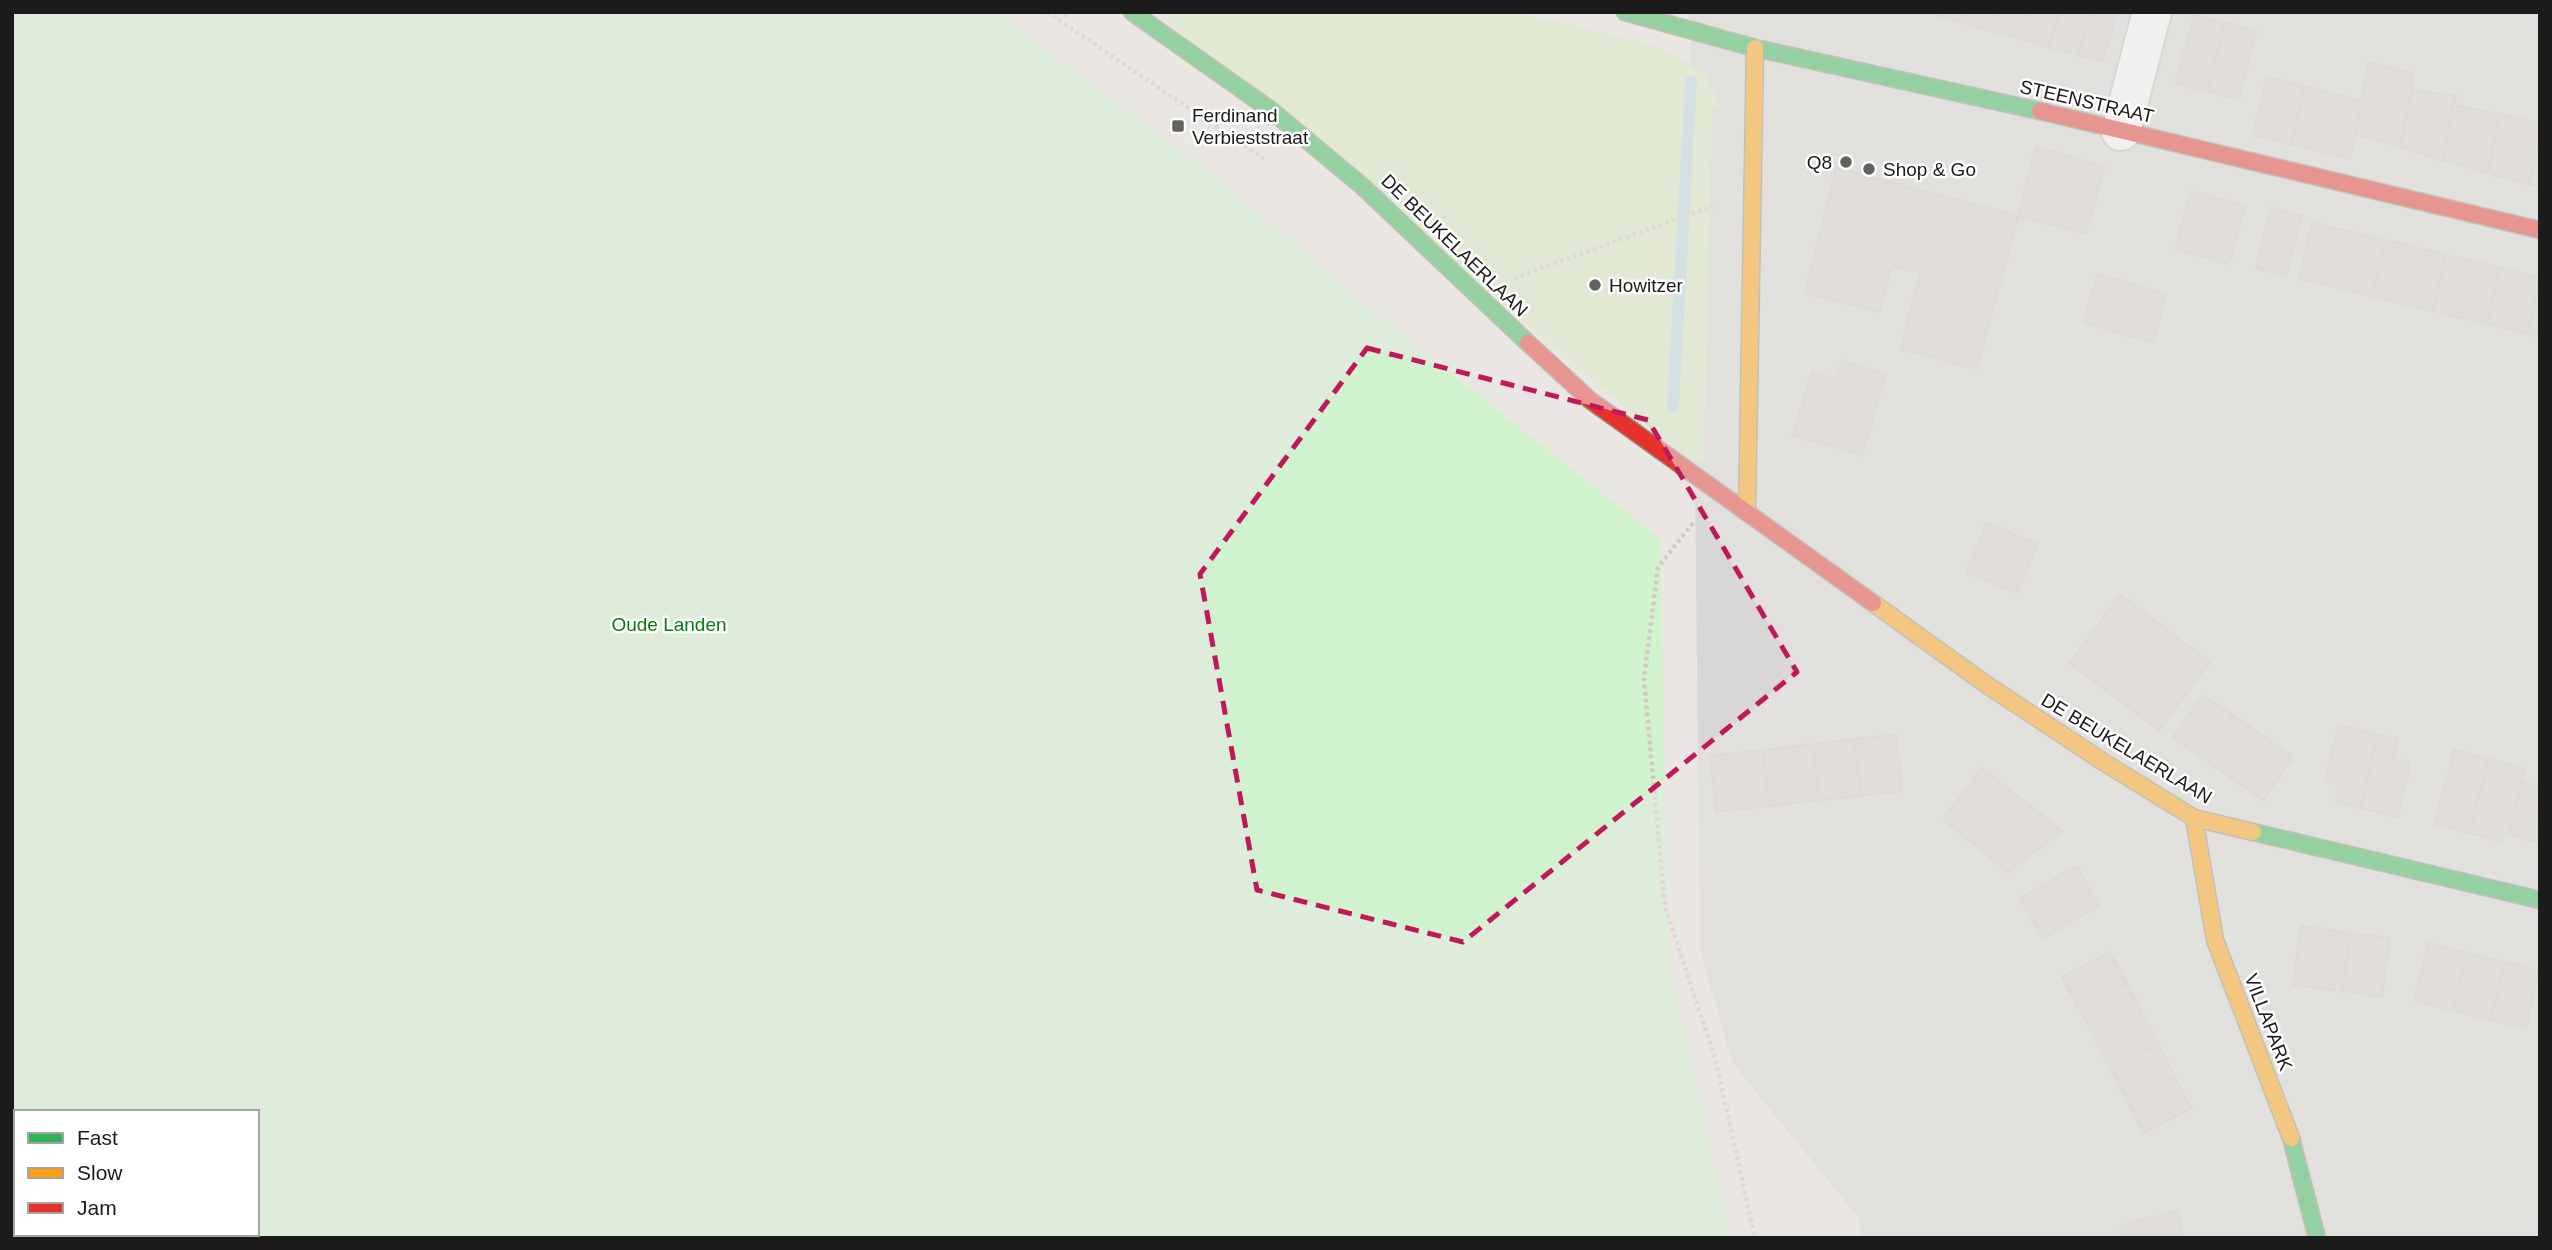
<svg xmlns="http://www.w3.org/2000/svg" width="2552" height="1250" viewBox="0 0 2552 1250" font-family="Arial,sans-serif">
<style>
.residential{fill:#d9d7d5}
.grass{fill:#d8e9c0}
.park{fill:#d0f2ce;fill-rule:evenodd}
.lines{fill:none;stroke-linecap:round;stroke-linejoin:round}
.stream{stroke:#b6d8df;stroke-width:12}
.building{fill:#d2cfcc;stroke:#cdc9c4;stroke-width:2}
.street-casing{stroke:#c2c1bf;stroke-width:42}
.fast-casing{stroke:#93937c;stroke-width:19}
.slow-casing{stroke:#93937c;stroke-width:19}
.jam-casing{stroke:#93937c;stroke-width:19}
.path{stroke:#d7c6c3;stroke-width:4.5;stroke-dasharray:3.5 3.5;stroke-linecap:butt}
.street{stroke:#fcfbfb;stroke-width:38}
.fast{stroke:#30b455;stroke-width:16}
.slow{stroke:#ff9f0a;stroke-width:16}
.jam{stroke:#e5322d;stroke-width:16}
.marked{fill:none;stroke:#c2185b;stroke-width:5;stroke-dasharray:14 9;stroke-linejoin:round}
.poi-dot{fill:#636261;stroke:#fff;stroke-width:2.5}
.labels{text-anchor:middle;stroke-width:5;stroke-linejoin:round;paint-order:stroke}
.street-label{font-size:19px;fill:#1b1b1b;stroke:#fff}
.poi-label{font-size:19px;fill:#1b1b1b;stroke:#fff;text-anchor:start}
.park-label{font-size:19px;fill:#087b0c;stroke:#fff}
</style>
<rect width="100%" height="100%" fill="#eae7e3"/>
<polygon class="residential" points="1690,12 2540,12 2540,1238 1861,1238 1859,1219 1733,1064 1700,950"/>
<polygon class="grass" points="1157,12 1515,12 1645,43 1677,55 1706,76 1720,105 1712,108 1704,462 1687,459"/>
<path class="park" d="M12 12H992L1006 21 1200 165 1395 329 1660 539 1669 963 1731 1238H12ZM16 1112H257V1234H16Z"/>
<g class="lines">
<polyline class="stream" points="1673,407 1691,82"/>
</g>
<g class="building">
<polygon points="1928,12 1962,12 1959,22"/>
<polygon points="1962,12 1994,12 1989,30 1959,22"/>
<polygon points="1994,12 2026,12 2019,38 1989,30"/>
<polygon points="2026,12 2059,12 2049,47 2019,38"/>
<polygon points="2059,12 2090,12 2078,55 2049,47"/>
<polygon points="2090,12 2117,12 2103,61 2078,55"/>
<polygon points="2194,15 2225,23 2207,91 2176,83"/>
<polygon points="2225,23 2256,31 2239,99 2207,91"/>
<polygon points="2368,62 2413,73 2412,90 2400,147 2356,134"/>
<polygon points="2267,77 2305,86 2291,144 2253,135"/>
<polygon points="2305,86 2361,101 2356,134 2349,158 2291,144"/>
<polygon points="2412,90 2456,96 2443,160 2400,147"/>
<polygon points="2453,105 2500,114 2488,173 2443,160"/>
<polygon points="2500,114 2540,124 2540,141 2528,184 2488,173"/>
<polygon points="2540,141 2540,187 2528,184"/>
<polygon points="2036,147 2105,167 2086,234 2018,216"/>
<polygon points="1836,168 2018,216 1977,369 1900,349 1920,273 1892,266 1879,312 1805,293"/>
<polygon points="2191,191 2245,206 2229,264 2175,249"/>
<polygon points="2271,208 2302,216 2286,276 2256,268"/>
<polygon points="2312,223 2386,240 2372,296 2299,278"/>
<polygon points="2386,240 2446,255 2433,311 2372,296"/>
<polygon points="2446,255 2500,268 2487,324 2433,311"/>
<polygon points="2500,268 2540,278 2527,334 2487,324"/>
<polygon points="2097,274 2166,294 2153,342 2084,323"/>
<polygon points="2540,282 2540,337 2527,334"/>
<polygon points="1842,361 1886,374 1862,455 1793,435 1812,372 1836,379"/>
<polygon points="1987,523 2038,544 2017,593 1966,572"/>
<polygon points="2120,595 2154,620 2103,688 2070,663"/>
<polygon points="2154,620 2178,638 2127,706 2103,688"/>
<polygon points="2178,638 2210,662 2159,730 2127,706"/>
<polygon points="2203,695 2233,715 2203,758 2173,737"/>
<polygon points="2233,715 2260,734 2230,777 2203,758"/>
<polygon points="2338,725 2378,734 2361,808 2335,802 2339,785 2325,782"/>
<polygon points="2260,734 2293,757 2263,800 2230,777"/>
<polygon points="2378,734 2398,739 2394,759 2410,763 2398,817 2361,808"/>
<polygon points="1896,735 1902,791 1861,796 1854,739"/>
<polygon points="1854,739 1861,796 1819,800 1813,744"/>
<polygon points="1813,744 1819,800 1769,806 1763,750"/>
<polygon points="1763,750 1769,806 1716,812 1710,756"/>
<polygon points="2454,750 2489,759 2469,833 2435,824"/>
<polygon points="2489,759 2525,769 2509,834 2503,833 2501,841 2469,833"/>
<polygon points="1982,768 2062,831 2008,872 1943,819"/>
<polygon points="2522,782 2540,786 2538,842 2509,834"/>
<polygon points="2077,866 2099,906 2043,938 2020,898"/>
<polygon points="2301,926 2350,933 2343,991 2293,985"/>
<polygon points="2350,933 2390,938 2382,997 2343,991"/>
<polygon points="2428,943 2467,953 2453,1010 2414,1001"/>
<polygon points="2110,952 2127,984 2079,1009 2062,977"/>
<polygon points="2467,953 2505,962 2491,1020 2453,1010"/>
<polygon points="2505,962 2539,970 2526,1028 2491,1020"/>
<polygon points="2127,984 2141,1011 2094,1036 2079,1009"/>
<polygon points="2141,1011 2158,1044 2111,1069 2094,1036"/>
<polygon points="2158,1044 2175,1077 2128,1102 2111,1069"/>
<polygon points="2175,1077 2191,1108 2144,1133 2128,1102"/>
<polygon points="2177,1211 2184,1238 2124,1238 2121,1225"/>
</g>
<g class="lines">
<g class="street-casing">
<polyline id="street" points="2121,131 2152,12"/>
</g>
<g class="fast-casing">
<g id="fast">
<polyline points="1132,12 1272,111 1362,186 1528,343"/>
<polyline points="1625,12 1755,48 2040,111"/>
<polyline points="2253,832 2540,900"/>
<polyline points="2291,1138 2317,1238"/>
</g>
</g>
<g class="slow-casing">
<g id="slow">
<polyline points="1747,511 1755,48"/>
<polyline points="1873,603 1987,685 2105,763 2194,818 2253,832"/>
<polyline points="2194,818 2215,940 2291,1138"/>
</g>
</g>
<g class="jam-casing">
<g id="jam">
<polyline points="2040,111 2540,230"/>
<polyline points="1528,343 1590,400 1873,603"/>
</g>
</g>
<g class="path">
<polyline points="1047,12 1264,159"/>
<polyline points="1058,21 1070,12"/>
<polyline points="1514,278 1713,206"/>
<polyline points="1693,523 1658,567 1644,679 1665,906 1716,1062 1755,1238"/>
</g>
<use href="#street" class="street"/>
<use href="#fast" class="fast"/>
<use href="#slow" class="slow"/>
<use href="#jam" class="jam"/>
</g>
<path d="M0 0H2552V1250H0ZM1367 348 1648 420 1797 672 1463 942 1257 890 1200 574Z" fill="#eae7e3" fill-opacity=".55" fill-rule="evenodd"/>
<path class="marked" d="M1367 348 1648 420 1797 672 1463 942 1257 890 1200 574Z"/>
<g class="poi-dot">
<rect x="1171" y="119" width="14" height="14" rx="3.5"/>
<circle cx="1846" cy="162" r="7"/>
<circle cx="1869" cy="169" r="7"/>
<circle cx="1595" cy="285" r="7"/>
</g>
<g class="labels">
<g class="street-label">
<text transform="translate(2087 101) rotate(13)" y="7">STEENSTRAAT</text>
<text transform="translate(1455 245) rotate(44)" y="7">DE BEUKELAERLAAN</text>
<text transform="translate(2127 748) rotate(31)" y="7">DE BEUKELAERLAAN</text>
<text transform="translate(2269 1022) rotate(69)" y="7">VILLAPARK</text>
</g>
<g class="poi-label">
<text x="1192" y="122">Ferdinand<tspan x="1192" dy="22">Verbieststraat</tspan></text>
<text x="1832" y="169" text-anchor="end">Q8</text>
<text x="1883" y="176">Shop &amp; Go</text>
<text x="1609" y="292">Howitzer</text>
</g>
<g class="park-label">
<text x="669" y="631">Oude Landen</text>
</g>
</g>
<rect width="2552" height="1250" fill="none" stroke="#1b1b1b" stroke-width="28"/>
<rect x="14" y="1110" width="245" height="126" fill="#ffffff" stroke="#a4a4a4" stroke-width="2"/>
<rect x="28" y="1133" width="35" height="10" fill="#30b455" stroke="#a4a4a4" stroke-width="2"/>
<text x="77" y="1145" font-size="21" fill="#1b1b1b">Fast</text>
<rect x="28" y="1168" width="35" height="10" fill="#ff9f0a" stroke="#a4a4a4" stroke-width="2"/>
<text x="77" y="1180" font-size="21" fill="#1b1b1b">Slow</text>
<rect x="28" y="1203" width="35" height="10" fill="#e5322d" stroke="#a4a4a4" stroke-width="2"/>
<text x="77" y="1215" font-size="21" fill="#1b1b1b">Jam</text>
</svg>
